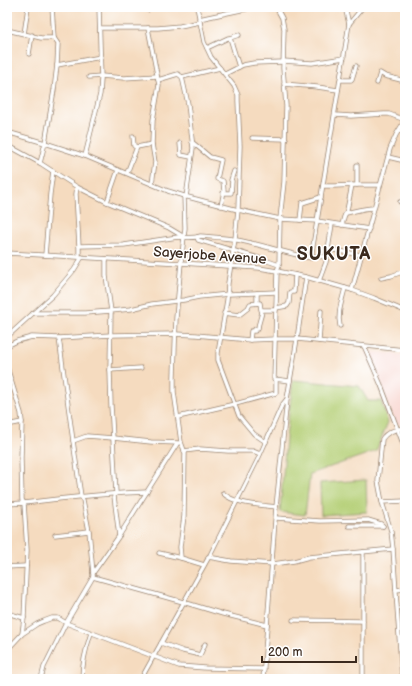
<svg xmlns="http://www.w3.org/2000/svg" width="412" height="686" viewBox="0 0 412 686" font-family="'Balsamiq Sans',sans-serif">
<style>
.built{fill:#f7d0c9}
.green{fill:#b4cf75;stroke:#787c4a}
.lines{fill:none;stroke-linecap:round;stroke-linejoin:round}
.minor-casing{stroke:#98826e;stroke-width:5}
.minor{stroke:#fff;stroke-width:3.5}
.labels{text-anchor:middle;stroke-width:3;stroke-linejoin:round;paint-order:stroke}
.street-label{font-size:14px;fill:#3b2a1e;stroke:#fff}
.district-label{font-size:18px;font-weight:bold;letter-spacing:1px;fill:#3b2a1e;stroke:#fff}
</style>
<rect width="100%" height="100%" fill="#fff"/>
<filter id="ink" filterUnits="userSpaceOnUse"><feTurbulence type="fractalNoise" baseFrequency=".025" numOctaves="2"/><feDisplacementMap in="SourceGraphic" scale="8" xChannelSelector="R" yChannelSelector="G"/><feConvolveMatrix kernelMatrix="1 2 1 2 8 2 1 2 1" color-interpolation-filters="sRGB"/></filter>
<filter id="wash" filterUnits="userSpaceOnUse"><feTurbulence type="fractalNoise" baseFrequency=".012" numOctaves="4" result="noise"/><feDisplacementMap in="SourceGraphic" scale="16" xChannelSelector="R" yChannelSelector="G"/><feGaussianBlur stdDeviation="0.9" result="paint"/><feColorMatrix in="noise" values="0 0 0 0 0 0 0 0 0 0 0 0 0 0 0 0 0 1.4 0 .05"/><feComposite in="paint" operator="in"/></filter>
<g filter="url(#wash)">
<rect width="100%" height="100%" fill="#f5dbbf"/>
<polygon class="built" points="365,351 405,355 405,423 396,424"/>
<g class="green">
<polygon points="293,380 359,386 368,401 381,401 388,422 376,451 310,474 305,515 280,512 286,438"/>
<polygon points="366,480 367,512 321,515 320,483"/>
</g>
</g>
<g filter="url(#ink)">
<g class="lines">
<g class="minor-casing">
<g id="minor">
<polyline points="147,7 148,10"/>
<polyline points="197,7 204,42 211,57 234,86 238,95 238,101 240,146 238,210 235,239 228,283 227,300 218,353 218,360 239,416 254,434 266,442"/>
<polyline points="276,7 282,18 284,29 283,68 286,106 284,182 280,219 279,265 277,271 274,379 290,381"/>
<polyline points="345,7 349,24"/>
<polyline points="199,19 255,7"/>
<polyline points="100,28 158,28 180,26 200,22"/>
<polyline points="148,28 159,85 153,120 152,144 155,162 152,184"/>
<polyline points="7,30 41,38 54,38"/>
<polyline points="24,34 26,21 28,7"/>
<polyline points="230,38 239,67"/>
<polyline points="207,48 228,38 230,38 239,35"/>
<polyline points="29,54 32,35"/>
<polyline points="283,61 312,63 344,58"/>
<polyline points="57,65 101,57"/>
<polyline points="225,74 243,65 254,63 283,62"/>
<polyline points="89,77 101,76 124,78 157,76"/>
<polyline points="182,77 220,68"/>
<polyline points="158,80 178,74 182,77 188,104 193,148 186,197"/>
<polyline points="340,80 351,80 352,79 356,66"/>
<polyline points="377,83 380,73 385,76 405,81"/>
<polyline points="284,84 317,87 338,90"/>
<polyline points="335,115 351,116 384,114 389,114 405,120"/>
<polyline points="399,131 405,132"/>
<polyline points="7,132 45,143 85,156 168,191 184,196 238,210 280,219 317,221 369,229"/>
<polyline points="133,136 134,146 137,147"/>
<polyline points="252,138 286,139"/>
<polyline points="192,142 210,157 221,160 217,179 223,181 224,191 221,206"/>
<polyline points="180,143 181,155 191,157"/>
<polyline points="7,145 40,163 77,187 107,202 169,228 184,237"/>
<polyline points="85,156 100,94 101,79 99,7"/>
<polyline points="388,157 405,161"/>
<polyline points="40,163 45,143 54,90 57,65 58,44 54,38 52,7"/>
<polyline points="127,173 137,147 152,144"/>
<polyline points="357,185 357,165"/>
<polyline points="323,186 335,186 357,185 380,185"/>
<polyline points="77,187 76,194 79,246 79,257"/>
<polyline points="223,193 231,193 232,181 231,180 234,171"/>
<polyline points="184,196 185,228 181,263 176,318 174,376 174,392 181,442 185,453 184,516 180,547 181,558 204,565"/>
<polyline points="107,202 118,170"/>
<polyline points="400,202 405,201"/>
<path d="M346 213C355 211 364 208 374 208"/>
<polyline points="300,220 302,203 321,197"/>
<polyline points="342,225 344,217 347,210 352,185"/>
<polyline points="197,237 198,240 262,259 279,265"/>
<path d="M79 246 124 245 178 237C185 237 193 239 200 236 212 237 225 237 237 240 262 245 286 253 311 258L349 24 363 7"/>
<polyline points="328,249 361,255"/>
<polyline points="7,253 181,263 259,268 277,271 306,277 352,290 374,298 405,311"/>
<polyline points="45,255 50,194 53,171"/>
<polyline points="311,256 327,257"/>
<polyline points="106,259 106,276 111,311 110,370 111,406 112,421 116,493 114,496 119,536"/>
<polyline points="381,278 391,276 405,271"/>
<polyline points="319,281 326,262 332,224"/>
<polyline points="352,290 390,149 396,135 405,120"/>
<polyline points="257,293 257,303"/>
<polyline points="276,308 287,306 289,303 290,292 294,292 295,275"/>
<polyline points="33,313 85,313 111,311 131,309 152,304 184,300 199,297 229,294 276,292"/>
<polyline points="224,313 239,315 248,308 250,304 260,303 261,310 276,310"/>
<path d="M340 326C337 313 342 301 345 288"/>
<polyline points="7,337 53,295 74,270 82,257"/>
<path d="M250 340 251 331H255V329H258C258 322 262 317 262 310"/>
<polyline points="319,341 321,311"/>
<polyline points="7,346 17,341 32,337 59,338 111,335 175,334 196,335 250,340 275,339 297,339 405,350"/>
<polyline points="364,346 381,385 405,449"/>
<path d="M7 367 21 413 22 422 21 458 22 500 24 503C65 498 106 493 147 492"/>
<polyline points="110,370 141,368"/>
<polyline points="178,417 239,403 276,393 276,380"/>
<polyline points="7,425 22,422"/>
<polyline points="73,441 87,436 113,438 151,442 179,443"/>
<polyline points="184,451 200,449 228,451 253,451 260,454"/>
<path d="M223 493C233 504 261 505 276 507"/>
<polyline points="382,502 405,501"/>
<polyline points="7,504 24,503 27,550 24,618 22,634"/>
<polyline points="276,518 320,521 368,520 381,524 383,526"/>
<polyline points="349,526 383,526"/>
<polyline points="55,535 89,531"/>
<polyline points="363,552 363,679"/>
<polyline points="159,553 181,558"/>
<polyline points="208,557 231,561 273,564 294,561 309,557 393,549"/>
<polyline points="7,567 26,566"/>
<polyline points="93,573 119,536 177,444"/>
<polyline points="93,577 183,602 223,614 267,625"/>
<polyline points="396,590 405,589"/>
<polyline points="7,613 24,618"/>
<polyline points="293,620 363,621"/>
<polyline points="161,643 183,651 200,655 205,644"/>
<polyline points="7,650 22,634 37,624 44,621 52,618 58,618 66,623 179,666 205,668 264,669"/>
<path d="M41 679 44 667 66 623 93 577V573L89 531 83 500 81 496C73 443 66 390 59 338"/>
<path d="M82 679C82 663 86 648 91 633"/>
<polyline points="141,679 210,555 259,457 282,405 286,400"/>
<polyline points="263,679 276,507 287,399 297,339 306,277"/>
<path d="M402 679 393 549 391 531 382 502 378 481 382 439C387 431 396 429 405 428"/>
</g>
</g>
<use href="#minor" class="minor"/>
</g>
</g>
<g class="labels">
<g class="street-label">
<text transform="translate(210 255) rotate(4)" y="5">Sayerjobe Avenue</text>
</g>
<g class="district-label">
<text x="334" y="260">SUKUTA</text>
</g>
</g>
<rect width="412" height="686" fill="none" stroke="#fff" stroke-width="24"/>
<path d="M262 656v6h94v-6" fill="none" stroke="#3b2a1e" stroke-width="2"/>
<text x="268" y="656" font-size="12" fill="#3b2a1e" stroke="#ffffff" stroke-width="3" paint-order="stroke">200 m</text>
</svg>
